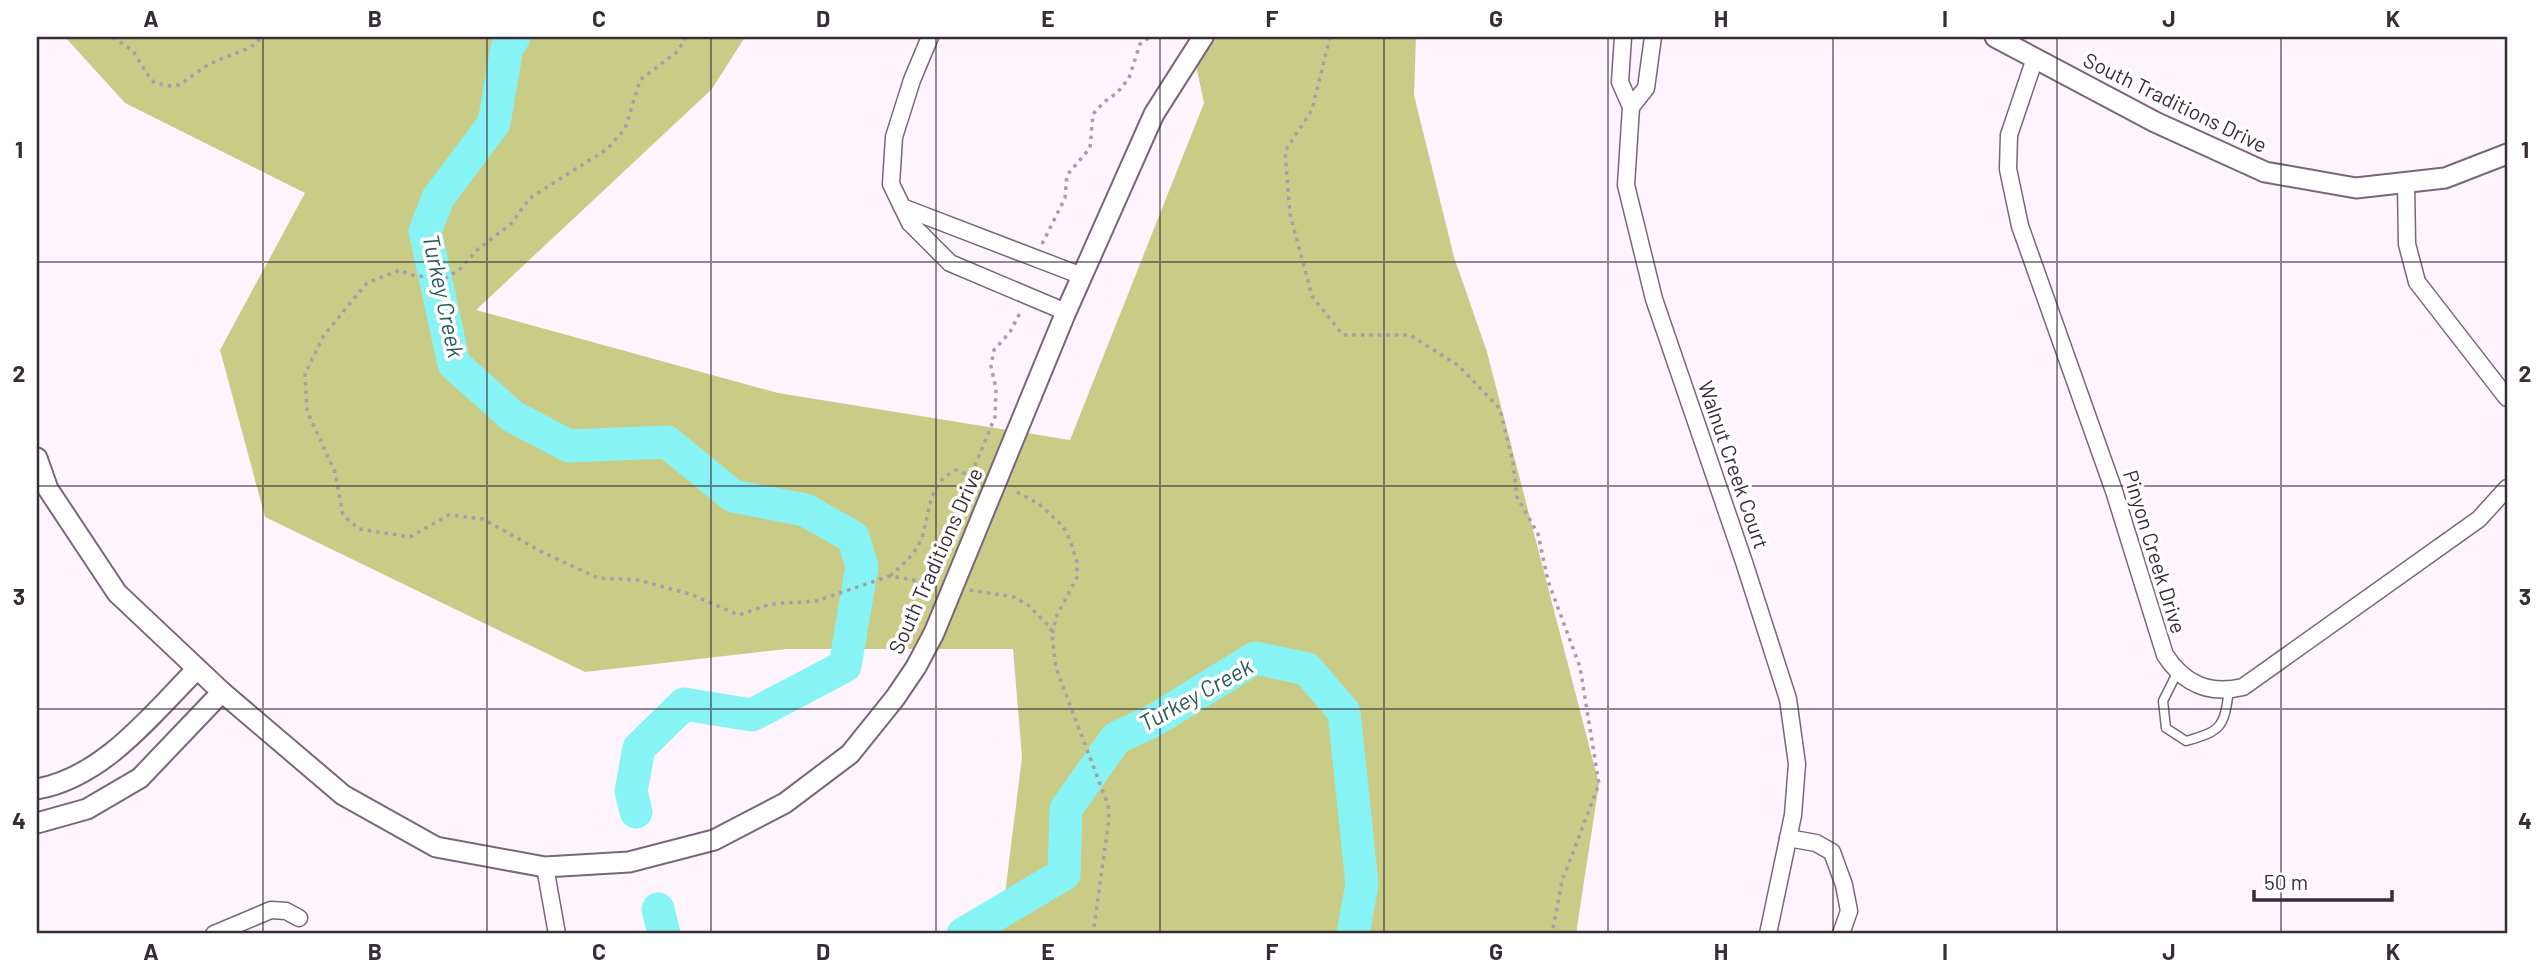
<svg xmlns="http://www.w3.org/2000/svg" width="2544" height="971" viewBox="0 0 2544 971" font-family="Barlow,sans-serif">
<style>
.green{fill:#c9cc87}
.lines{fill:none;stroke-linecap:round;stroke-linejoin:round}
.river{stroke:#88f3f4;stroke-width:33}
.service-casing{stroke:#7b657a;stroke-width:11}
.minor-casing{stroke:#7b657a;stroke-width:19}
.tertiary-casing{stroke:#7b657a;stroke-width:23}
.path{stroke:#a79ea7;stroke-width:3.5;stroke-dasharray:3.5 5;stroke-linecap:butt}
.service{stroke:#fff;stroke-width:8}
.minor{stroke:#fff;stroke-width:16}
.tertiary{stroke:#fff;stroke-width:19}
.grid{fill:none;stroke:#362d36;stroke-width:2;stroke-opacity:0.55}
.labels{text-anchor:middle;stroke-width:7;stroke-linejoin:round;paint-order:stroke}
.street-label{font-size:21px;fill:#362d36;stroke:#fff}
.water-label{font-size:23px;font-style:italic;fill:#2a5a5a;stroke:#fff}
.neatline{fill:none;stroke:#362d36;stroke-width:2.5}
.grid-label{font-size:23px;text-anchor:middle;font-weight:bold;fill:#362d36}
</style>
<rect width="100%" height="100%" fill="#fef4fe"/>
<polygon class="green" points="65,37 745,37 712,89 476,310 778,393 1070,440 1204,103 1190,37 1416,37 1414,95 1454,257 1487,352 1599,784 1576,934 1000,934 1022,757 1013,649 787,649 585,672 265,517 220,350 305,193 125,103"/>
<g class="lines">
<g class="river">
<polyline points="514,37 507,48 494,123 438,198 425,231 454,364 512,416 569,446 667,442 733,496 805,510 853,537 862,566 845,666 752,715 684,704 639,748 631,791 636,812"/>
<polyline points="658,909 664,934"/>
<polyline points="963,934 1064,874 1066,809 1116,738 1153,721 1255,658 1307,669 1344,712 1362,884 1353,934"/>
</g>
<g class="service-casing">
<path id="service" d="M2177 673 2163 701 2166 728 2186 741C2222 731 2224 727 2229 690"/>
</g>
<g class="minor-casing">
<g id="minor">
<polyline points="930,37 912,80 894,137 891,184 910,223 950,263 1066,312"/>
<polyline points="1623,37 1620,82 1631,107 1626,185 1654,299 1744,562 1788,699 1797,764 1793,815 1768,934"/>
<path d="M2035 58 2009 135 2008 169 2020 226 2114 491 2165 655C2184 684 2209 695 2243 687L2479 519 2507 488"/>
<polyline points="1631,107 1646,88 1653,37"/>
<polyline points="2406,182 2407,244 2417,282 2507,398"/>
<polyline points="902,207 1082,276"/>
<polyline points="1788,838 1816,843 1832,852 1844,885 1849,911 1841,934"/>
<polyline points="545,867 557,934"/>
<polyline points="214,934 271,910 286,911 299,918"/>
</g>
</g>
<g class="tertiary-casing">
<g id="tertiary">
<polyline points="1995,37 2155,122 2265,172 2356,188 2445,178 2507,154"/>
<polyline points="37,458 48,489 117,593 222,692 343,795 436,847 545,867 629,862 714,840 785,803 850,754 895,698 916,667 934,633 1066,312 1154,114 1203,37"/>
<path d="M37 789C104 777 151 715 197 669"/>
<polyline points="37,823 87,809 140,778 222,692"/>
</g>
</g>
<g class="path">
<polyline points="113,37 133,51 149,77 155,83 170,86 179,85 209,64 251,47 262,37"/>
<polyline points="686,37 678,51 640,80 625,129 607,149 530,198 511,224 478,249 459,270 444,279 410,275 400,270 367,283 324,335 305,374 307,411 335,472 343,515 359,529 410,537 449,515 483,519 544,553 598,578 638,580 690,594 739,615 771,604 816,601 890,576 935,584"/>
<polyline points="1330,37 1312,110 1285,151 1290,214 1312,296 1343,335 1410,335 1459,366 1500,409 1513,463 1517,497 1538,534 1548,581 1580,667 1599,784 1562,881 1552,934"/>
<polyline points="1042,244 1065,198 1067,175 1090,148 1093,114 1104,102 1117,93 1129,78 1140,44 1150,37"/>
<polyline points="1017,492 1039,504 1063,526 1070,540 1077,562 1077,577 1056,617 1053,633"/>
<path d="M890 576C903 564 916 554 922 537 931 510 927 484 956 470L966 474"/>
<polyline points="928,583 957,524 957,509 995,417 996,389 991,366 994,350 1010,332 1021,311"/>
<polyline points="970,590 1014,597 1028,605 1051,628 1056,668 1108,805 1109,819 1093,934"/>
</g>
<use href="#service" class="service"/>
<use href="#minor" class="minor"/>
<use href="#tertiary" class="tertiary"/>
</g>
<path class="grid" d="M263 37V934M487 37V934M711 37V934M936 37V934M1160 37V934M1384 37V934M1608 37V934M1833 37V934M2057 37V934M2281 37V934M37 262H2507M37 486H2507M37 709H2507"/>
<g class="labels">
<g class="street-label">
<text transform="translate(2175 103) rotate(26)" y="7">South Traditions Drive</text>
<text transform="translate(1733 465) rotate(71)" y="7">Walnut Creek Court</text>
<text transform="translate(2154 552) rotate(73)" y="7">Pinyon Creek Drive</text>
<text transform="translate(936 561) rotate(-66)" y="7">South Traditions Drive</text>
</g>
<g class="water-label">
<text transform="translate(443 296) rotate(78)" y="8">Turkey Creek</text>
<text transform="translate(1196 695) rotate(-29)" y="8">Turkey Creek</text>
</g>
</g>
<rect width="2544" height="971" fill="none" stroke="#ffffff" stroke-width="77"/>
<path d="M2254 890v10h138v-10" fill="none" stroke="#362d36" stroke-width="3.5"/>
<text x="2264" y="890" font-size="21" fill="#362d36" stroke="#ffffff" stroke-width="5" paint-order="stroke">50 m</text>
<rect x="38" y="38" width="2468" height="894" class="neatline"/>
<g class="grid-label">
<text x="151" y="27">A</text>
<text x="375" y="27">B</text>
<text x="599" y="27">C</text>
<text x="823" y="27">D</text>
<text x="1048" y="27">E</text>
<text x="1272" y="27">F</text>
<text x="1496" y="27">G</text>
<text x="1721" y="27">H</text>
<text x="1945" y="27">I</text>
<text x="2169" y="27">J</text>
<text x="2393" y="27">K</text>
<text x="19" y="158">1</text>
<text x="2525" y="158">1</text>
<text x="19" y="382">2</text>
<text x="2525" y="382">2</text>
<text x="19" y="605">3</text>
<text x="2525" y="605">3</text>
<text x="19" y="829">4</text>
<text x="2525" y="829">4</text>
<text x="151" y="960">A</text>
<text x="375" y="960">B</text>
<text x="599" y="960">C</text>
<text x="823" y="960">D</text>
<text x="1048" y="960">E</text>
<text x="1272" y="960">F</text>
<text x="1496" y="960">G</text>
<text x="1721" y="960">H</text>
<text x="1945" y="960">I</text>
<text x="2169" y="960">J</text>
<text x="2393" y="960">K</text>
</g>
</svg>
